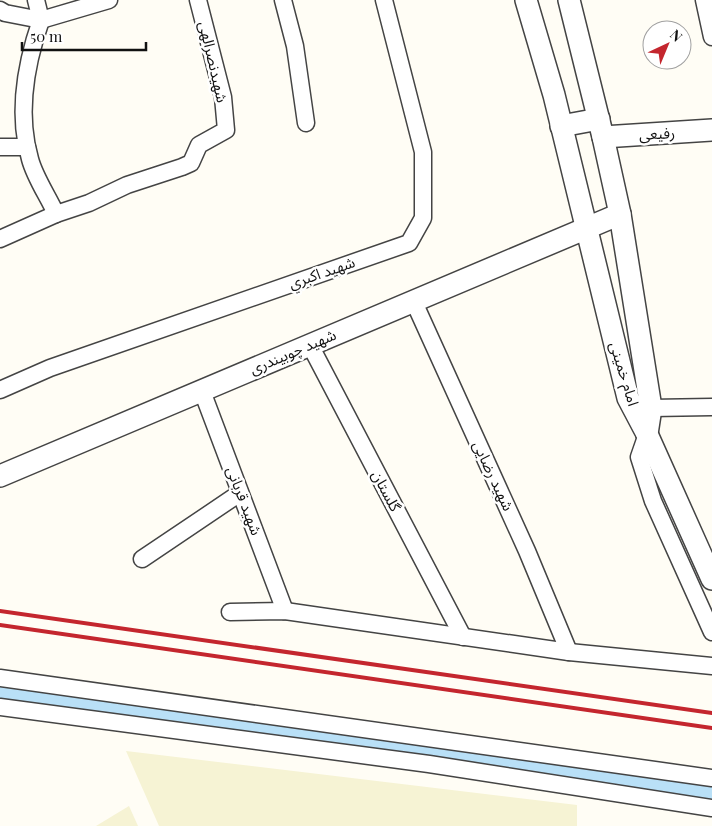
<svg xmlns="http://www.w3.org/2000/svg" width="712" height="826" viewBox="0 0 712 826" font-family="'Playfair Display','Noto Sans Arabic',serif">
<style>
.farmland{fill:#f6f3d4}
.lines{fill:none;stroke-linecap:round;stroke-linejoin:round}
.canal{stroke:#b9e0f7;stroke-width:18}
.minor-casing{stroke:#444;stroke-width:19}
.tertiary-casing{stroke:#444;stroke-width:24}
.minor{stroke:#fff;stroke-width:16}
.tertiary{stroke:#fff;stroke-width:21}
.rail{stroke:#c4262e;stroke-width:4}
.labels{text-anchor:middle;stroke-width:5;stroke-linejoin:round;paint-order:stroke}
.street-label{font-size:15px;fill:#111;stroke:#fff}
</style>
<rect width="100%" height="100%" fill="#fffdf5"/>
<g class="farmland">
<polygon points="126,751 577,805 577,826 159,826"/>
<polygon points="129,806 138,826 96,826"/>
</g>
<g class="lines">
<polyline class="canal" points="0,693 367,742 712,795"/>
<g class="minor-casing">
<g id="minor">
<polyline points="36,0 41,20"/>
<polyline points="283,0 295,46 306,123"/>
<polyline points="704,0 712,37"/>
<polyline points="0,10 5,13 41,20 109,0"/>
<path d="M41 20C26 63 17 114 30 159 35 178 48 196 56 214"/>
<polyline points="0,147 27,147"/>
<polyline points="0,239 56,214 89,203 127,185 182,167 191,163 199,145 226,130 223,97 198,0"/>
<polyline points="414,302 527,551 569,652"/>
<polyline points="310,345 463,637"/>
<polyline points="0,390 50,368 409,243 423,218 423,152 384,0"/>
<polyline points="202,391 285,611"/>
<polyline points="651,408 712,407"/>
<polyline points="647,434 639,457 653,501 712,632"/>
<polyline points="142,559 240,493"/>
<polyline points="230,612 285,611 569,652 712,666"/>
<polyline points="0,678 712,778"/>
<polyline points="0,707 429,764 712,808"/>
</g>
</g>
<g class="tertiary-casing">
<g id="tertiary">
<polyline points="526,0 554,95 628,398 647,434 712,579"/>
<polyline points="569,0 603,137 620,214 651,408 647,434"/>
<polyline points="561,126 599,119"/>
<polyline points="603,137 712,130"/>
<polyline points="0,476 620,214"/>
</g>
</g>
<use href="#minor" class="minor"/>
<use href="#tertiary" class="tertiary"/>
<g class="rail">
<polyline points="0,611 712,713"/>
<polyline points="0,625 712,728"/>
</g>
</g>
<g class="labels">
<g class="street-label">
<text transform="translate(213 62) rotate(77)" y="5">شهیدنصرالهی</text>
<text transform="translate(657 134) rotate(-3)" y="5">رفیعی</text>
<text transform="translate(322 273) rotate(-19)" y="5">شهيد اکبري</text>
<text transform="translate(293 352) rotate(-23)" y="5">شهید چوبیندری</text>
<text transform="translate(624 374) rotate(73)" y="5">امام خمینی</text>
<text transform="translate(493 476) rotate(65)" y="5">شهید رضایی</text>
<text transform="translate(386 491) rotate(62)" y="5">گلستان</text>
<text transform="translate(244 501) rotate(69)" y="5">شهید قربانی</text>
</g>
</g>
<g transform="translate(667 45) rotate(44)"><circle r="24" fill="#ffffff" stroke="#a0a0a0"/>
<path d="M0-4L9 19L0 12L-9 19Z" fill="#c4262e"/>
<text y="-8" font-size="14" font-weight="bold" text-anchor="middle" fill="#111111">N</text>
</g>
<path d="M22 42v8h124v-8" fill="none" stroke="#111111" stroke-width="2.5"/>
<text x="30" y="42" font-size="15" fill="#111111" stroke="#ffffff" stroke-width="4" paint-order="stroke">50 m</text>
</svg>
